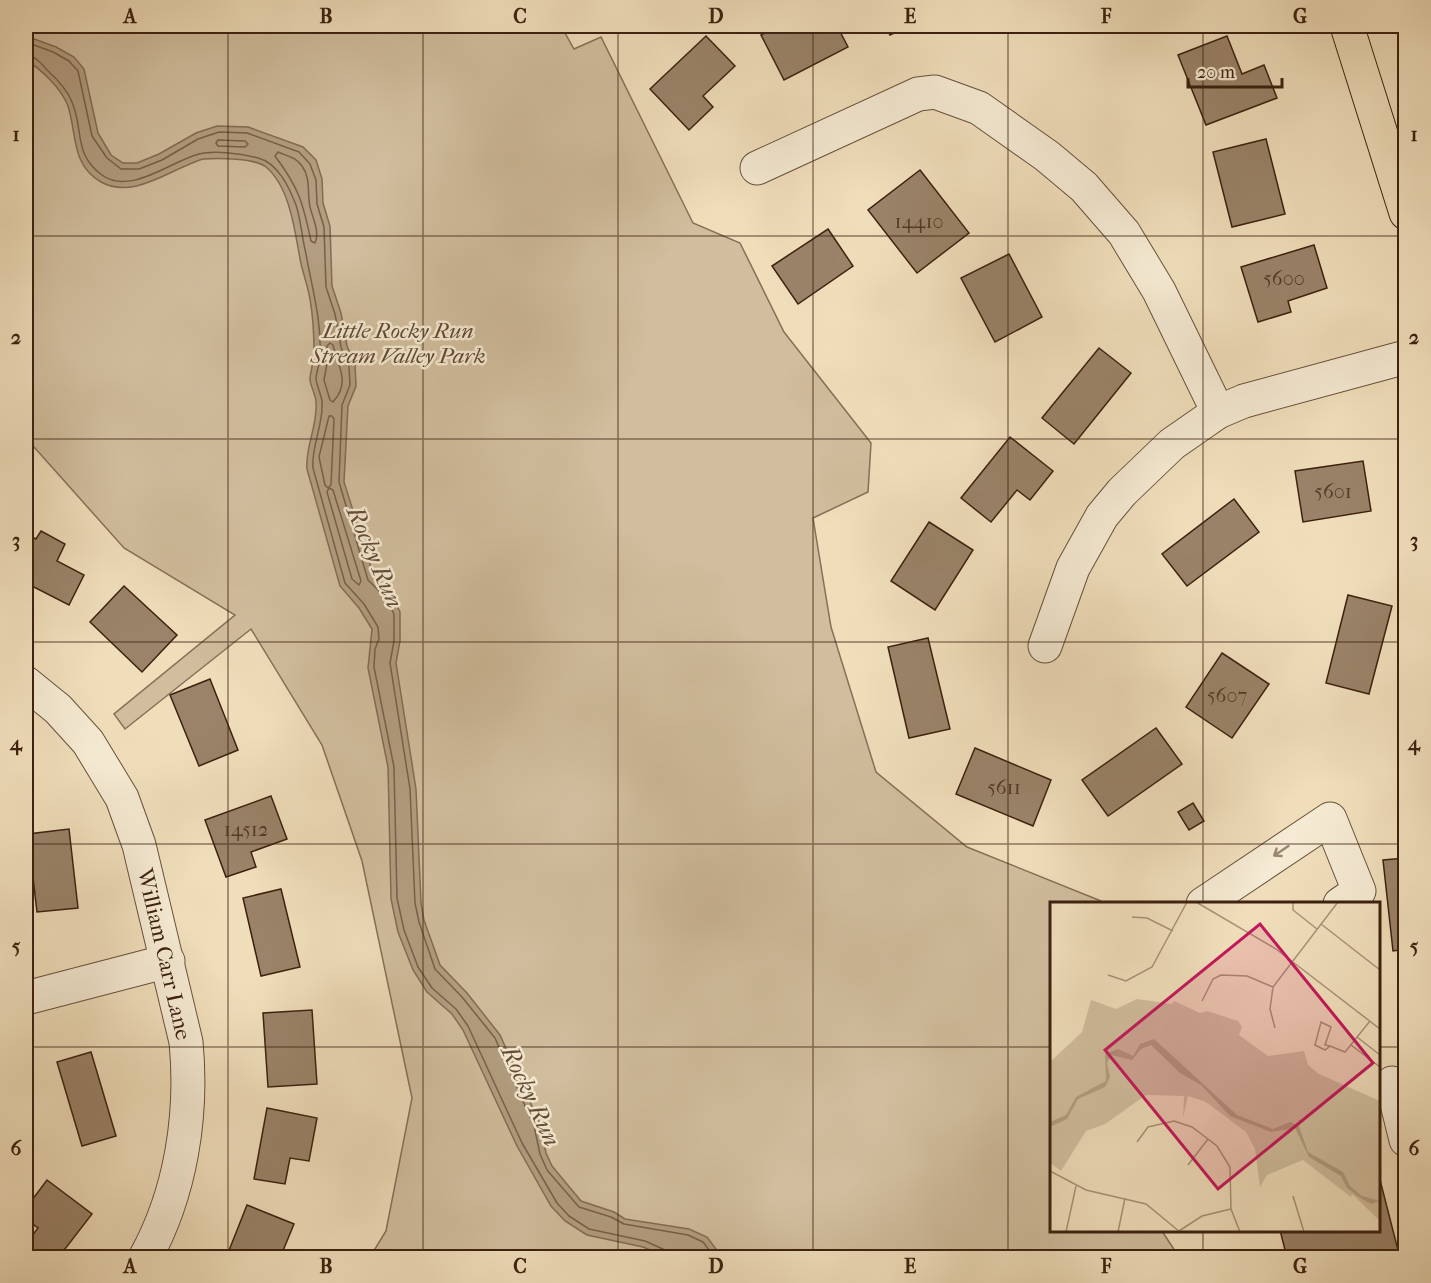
<svg xmlns="http://www.w3.org/2000/svg" width="1431" height="1283" viewBox="0 0 1431 1283" font-family="'IM FELL French Canon',serif">
<style>
.green{fill:#d1be9e;stroke:#867057;stroke-width:1.5}
.water{fill:#b39e81;stroke:#836c54;stroke-width:1.5}
.lines{fill:none;stroke-linecap:round;stroke-linejoin:round}
.shore{stroke:#786048;stroke-width:1.5}
.building{fill:#9a8369;stroke:#3c2110;stroke-width:1.5}
.minor-casing{stroke:#69503b;stroke-width:35}
.major-casing{stroke:#3c2110;stroke-width:35}
.minor{stroke:#f5ead3;stroke-width:33}
.major{stroke:#f0debb;stroke-width:33}
.oneway{stroke:#988672}
.grid{fill:none;stroke:#3c2110;stroke-width:1.5;stroke-opacity:0.55}
.labels{text-anchor:middle;stroke-width:5;stroke-linejoin:round;paint-order:stroke}
.number-label{font-size:20px;fill:#543a26}
.park-label{font-size:22px;font-style:italic;fill:#614834;stroke:#f5ead3}
.street-label{font-size:22px;fill:#3c2110;stroke:#f5ead3}
.water-label{font-size:24px;font-style:italic;fill:#664d38;stroke:#f5ead3}
.inset-road{fill:none;stroke:#a89277;stroke-width:1.5}
.view{fill:#c2185b;fill-opacity:0.15;stroke:#c2185b;stroke-width:3}
.inset-edge{fill:none;stroke:#3c2110;stroke-width:3}
.neatline{fill:none;stroke:#3c2110;stroke-width:2}
.grid-label{font-size:20px;text-anchor:middle;font-weight:bold;fill:#3c2110}
</style>
<rect width="100%" height="100%" fill="#f0debb"/>
<filter id="stains"><feTurbulence type="fractalNoise" baseFrequency=".00333" numOctaves="4"/><feColorMatrix values="0 0 0 0 .2 0 0 0 0 .09 0 0 0 0 .02 0 0 0 .5 -.17"/></filter>
<radialGradient id="worn" r=".72"><stop offset=".6" stop-color="#630" stop-opacity="0"/><stop offset="1" stop-color="#630" stop-opacity=".3"/></radialGradient>
<polygon class="green" points="26,26 561,26 574,49 601,37 693,223 740,243 784,332 871,443 868,492 813,518 831,627 876,772 967,847 1101,901 1100,904 1052,904 1052,1230 1162,1231 1179,1257 370,1257 386,1231 412,1098 362,861 322,745 251,629 125,729 114,714 235,615 124,548 26,438"/>
<path class="water" d="M26 36 56 47 74 57 84 69 98 133 111 155 123 163H137L159 154 196 133 217 126 248 127 303 147 316 160 322 179 323 203 330 226 332 286 341 313 347 346 355 365 356 386 348 406 344 482 374 577 391 594 400 612V641L396 663 416 789 421 903 424 920 440 965 467 993 500 1035 540 1124 546 1153 552 1166 581 1201 614 1212 625 1219 689 1229 707 1237 722 1257H668L643 1247 587 1235 565 1221 551 1206 517 1146 463 1030 452 1014 427 992 413 970 398 932 391 899 388 767 368 668 372 629 359 608 340 586 307 469C305 447 318 425 316 402 316 395 311 388 310 380 310 372 314 362 314 353 314 336 313 316 310 299 308 287 304 276 301 264 295 234 291 188 266 167 255 158 218 158 204 159 197 160 189 165 183 167 158 178 128 197 101 182 71 165 77 134 68 106 61 88 42 70 26 60Z"/>
<g class="lines">
<g class="shore">
<polyline points="26,42 53,52 69,61 78,71 92,136 107,158 121,169 139,169 162,160 198,139 219,132 247,133 299,152 310,164 316,180 317,204 324,227 326,287 335,314 341,347 349,367 350,385 342,405 339,482 368,580 386,598 394,614 394,641 390,663 410,789 415,903 419,922 435,969 462,997 495,1038 534,1126 540,1154 547,1170 579,1207 611,1217 624,1224 688,1235 703,1242 715,1258"/>
<path d="M26 55C35 56 41 63 47 70 57 79 67 89 72 102 84 130 73 154 102 175 130 196 171 161 199 154 215 150 243 154 258 158 278 163 289 187 296 205 301 220 302 238 306 254 312 288 322 322 320 357 320 364 316 372 316 379 317 387 321 394 322 401 324 424 311 446 313 468L345 583 364 604 378 627 379 639 375 649 374 667 394 767 397 898 404 930 418 967 432 988 456 1009 468 1026 522 1143 557 1203 569 1216 589 1229 645 1241 665 1250 668 1258"/>
<polygon points="218,140 245,141 248,144 245,147 218,146 216,143"/>
<path d="M278 152C287 156 296 157 302 166 311 178 307 193 310 207 313 219 320 232 315 243L311 241C303 203 299 188 275 156Z"/>
<path d="M330 343 333 345C338 367 351 382 333 402L330 400 324 380 328 358 327 346Z"/>
<polygon points="329,416 332,416 334,419 331,485 328,488 325,485 319,457"/>
<polygon points="329,488 333,490 361,581 359,585 352,579 327,492"/>
</g>
</g>
<g class="building">
<polygon points="780,26 837,26 848,47 784,80 761,35"/>
<polygon points="885,26 909,26 890,35"/>
<polygon points="706,36 735,66 703,96 713,107 689,130 650,89"/>
<polygon points="1227,36 1242,74 1264,65 1277,98 1206,125 1178,55"/>
<polygon points="1266,139 1285,214 1232,227 1213,152"/>
<polygon points="920,170 969,233 917,273 868,210"/>
<polygon points="828,229 853,266 798,304 772,266"/>
<polygon points="1314,245 1327,288 1288,301 1291,312 1258,322 1241,267"/>
<polygon points="1009,254 1042,317 995,342 961,278"/>
<polygon points="1099,348 1131,373 1074,444 1042,418"/>
<polygon points="1010,437 1053,471 1030,500 1017,490 991,522 961,498"/>
<polygon points="1363,461 1371,511 1303,522 1295,471"/>
<polygon points="1234,499 1259,532 1187,586 1162,554"/>
<polygon points="929,522 973,550 935,610 891,581"/>
<polygon points="41,531 65,544 57,561 84,575 69,605 26,583 26,534 36,539"/>
<polygon points="124,586 177,635 142,672 90,622"/>
<polygon points="1348,595 1392,606 1369,694 1326,683"/>
<polygon points="928,638 950,729 909,738 888,647"/>
<polygon points="1222,653 1269,684 1232,738 1186,707"/>
<polygon points="210,679 238,750 199,766 170,695"/>
<polygon points="1156,728 1182,764 1108,816 1082,780"/>
<polygon points="975,748 1051,780 1033,826 956,794"/>
<polygon points="26,771 32,776 26,784"/>
<polygon points="271,796 287,839 251,852 256,867 226,877 205,820"/>
<polygon points="1193,803 1204,821 1189,830 1178,812"/>
<polygon points="69,829 78,908 37,912 28,834"/>
<polygon points="1406,858 1406,949 1393,951 1383,860"/>
<polygon points="281,889 300,967 261,976 243,898"/>
<polygon points="312,1010 317,1084 268,1087 263,1013"/>
<polygon points="91,1052 116,1136 82,1146 57,1062"/>
<polygon points="267,1108 317,1118 309,1161 290,1158 285,1184 254,1179"/>
<polygon points="1378,1172 1400,1258 1287,1258 1280,1230 1378,1230"/>
<polygon points="47,1180 92,1214 58,1258 35,1258 26,1250 26,1244 38,1228 26,1219 26,1208"/>
<polygon points="247,1205 294,1224 280,1258 226,1258"/>
</g>
<g class="lines">
<g class="minor-casing">
<g id="minor">
<polyline points="757,168 918,94 935,92 979,108 1047,156 1084,187 1124,233 1159,291 1218,412"/>
<polyline points="1045,646 1073,568 1102,516 1122,492 1172,444 1218,412 1244,401 1406,357"/>
<path d="M26 683 58 709 88 742 122 798 139 845 186 1042C193 1115 181 1193 145 1258"/>
<polyline points="1203,904 1330,819 1359,891 1340,904"/>
<polyline points="26,998 168,961"/>
<polyline points="1392,1083 1406,1140"/>
</g>
</g>
<g class="major-casing">
<polyline id="major" points="1347,26 1406,213"/>
</g>
<use href="#minor" class="minor"/>
<use href="#major" class="major"/>
</g>
<defs><path id="oneway-shaft" d="M-6 0H5M1.5-3L5.5 0L1.5 3" fill="none" stroke-width="1.6" stroke-linecap="round" stroke-linejoin="round" transform="scale(1.5)"/></defs>
<use class="oneway" href="#oneway-shaft" transform="translate(1281 851) rotate(146)"/>
<path class="grid" d="M228 26V1258M423 26V1258M618 26V1258M813 26V1258M1008 26V1258M1203 26V904M26 236H1406M26 439H1406M26 642H1406M26 844H1406M26 1047H1052M1378 1047H1406M1203 1230V1258"/>
<g class="labels">
<g class="number-label">
<text x="919" y="228">14410</text>
<text x="1284" y="285">5600</text>
<text x="1333" y="498">5601</text>
<text x="1227" y="702">5607</text>
<text x="1004" y="794">5611</text>
<text x="246" y="836">14512</text>
</g>
<g class="park-label">
<text x="398" y="338">Little Rocky Run<tspan x="398" dy="25">Stream Valley Park</tspan></text>
</g>
<g class="street-label">
<text transform="translate(165 954) rotate(77)" y="8">William Carr Lane</text>
</g>
<g class="water-label">
<text transform="translate(375 557) rotate(67)" y="8">Rocky Run</text>
<text transform="translate(531 1096) rotate(65)" y="8">Rocky Run</text>
</g>
</g>
<g transform="translate(1050 902)">
<rect width="330" height="330" fill="#f0debb"/>
<path d="M87 97 122 102 124 99 150 111 157 109 188 119 192 125 189 133 218 154 254 149 258 163 269 172 330 199V319L302 292 301 295 253 258 217 273 210 285 205 247 196 230 156 200 138 194 133 216 134 194 96 193 55 222 36 229 11 269 0 261V160L32 130 41 98 66 107Z" fill="#d1be9e"/>
<path d="M104 137 187 213 223 227 240 220 249 224 258 250 293 270 300 284 312 294 330 299 321 302 309 295 297 286 291 274 259 255 245 226 221 230 180 214 151 183 130 171 101 143 91 147 82 158 61 153 57 161 60 175 55 185 28 197 17 217 0 225V220L16 213 26 195 56 179 55 152 68 147 83 154 90 142Z" fill="#b39e81"/>
<path class="inset-road" d="M146 0 226 47 330 127M243 0V8L267 27M82 15 97 16 123 29M271 22 330 68M58 73 76 79 102 65 137 0M152 99 163 77 171 73 197 74 223 85M225 126 220 107 223 85 288 0M307 135 330 153M301 143 330 165M280 144 275 148 265 143 271 120 281 125 275 143 280 144 295 150 320 119M87 240 98 225 124 219 142 225 167 244 180 265 181 307 190 330M138 263 158 237M0 269 36 288 96 302 130 330M243 294 254 330M129 329 152 314 181 307M16 330 26 284M68 330 75 296"/>
<path class="view" d="M210 22 323 161 168 287 55 148Z"/>
<rect width="330" height="330" class="inset-edge"/>
</g>
<rect width="1431" height="1283" fill="none" stroke="#f0debb" stroke-width="66"/>
<path d="M1188 78v9h94v-9" fill="none" stroke="#3c2110" stroke-width="3"/>
<text x="1197" y="78" font-size="18" fill="#3c2110" stroke="#f5ead3" stroke-width="4.5" paint-order="stroke">20 m</text>
<rect x="33" y="33" width="1365" height="1217" class="neatline"/>
<g class="grid-label">
<text x="130" y="23">A</text>
<text x="326" y="23">B</text>
<text x="520" y="23">C</text>
<text x="716" y="23">D</text>
<text x="910" y="23">E</text>
<text x="1106" y="23">F</text>
<text x="1300" y="23">G</text>
<text x="16" y="141">1</text>
<text x="1414" y="141">1</text>
<text x="16" y="344">2</text>
<text x="1414" y="344">2</text>
<text x="16" y="547">3</text>
<text x="1414" y="547">3</text>
<text x="16" y="750">4</text>
<text x="1414" y="750">4</text>
<text x="16" y="953">5</text>
<text x="1414" y="953">5</text>
<text x="16" y="1155">6</text>
<text x="1414" y="1155">6</text>
<text x="130" y="1273">A</text>
<text x="326" y="1273">B</text>
<text x="520" y="1273">C</text>
<text x="716" y="1273">D</text>
<text x="910" y="1273">E</text>
<text x="1106" y="1273">F</text>
<text x="1300" y="1273">G</text>
</g>
<rect width="100%" height="100%" filter="url(#stains)"/>
<rect width="100%" height="100%" fill="url(#worn)"/>
</svg>
